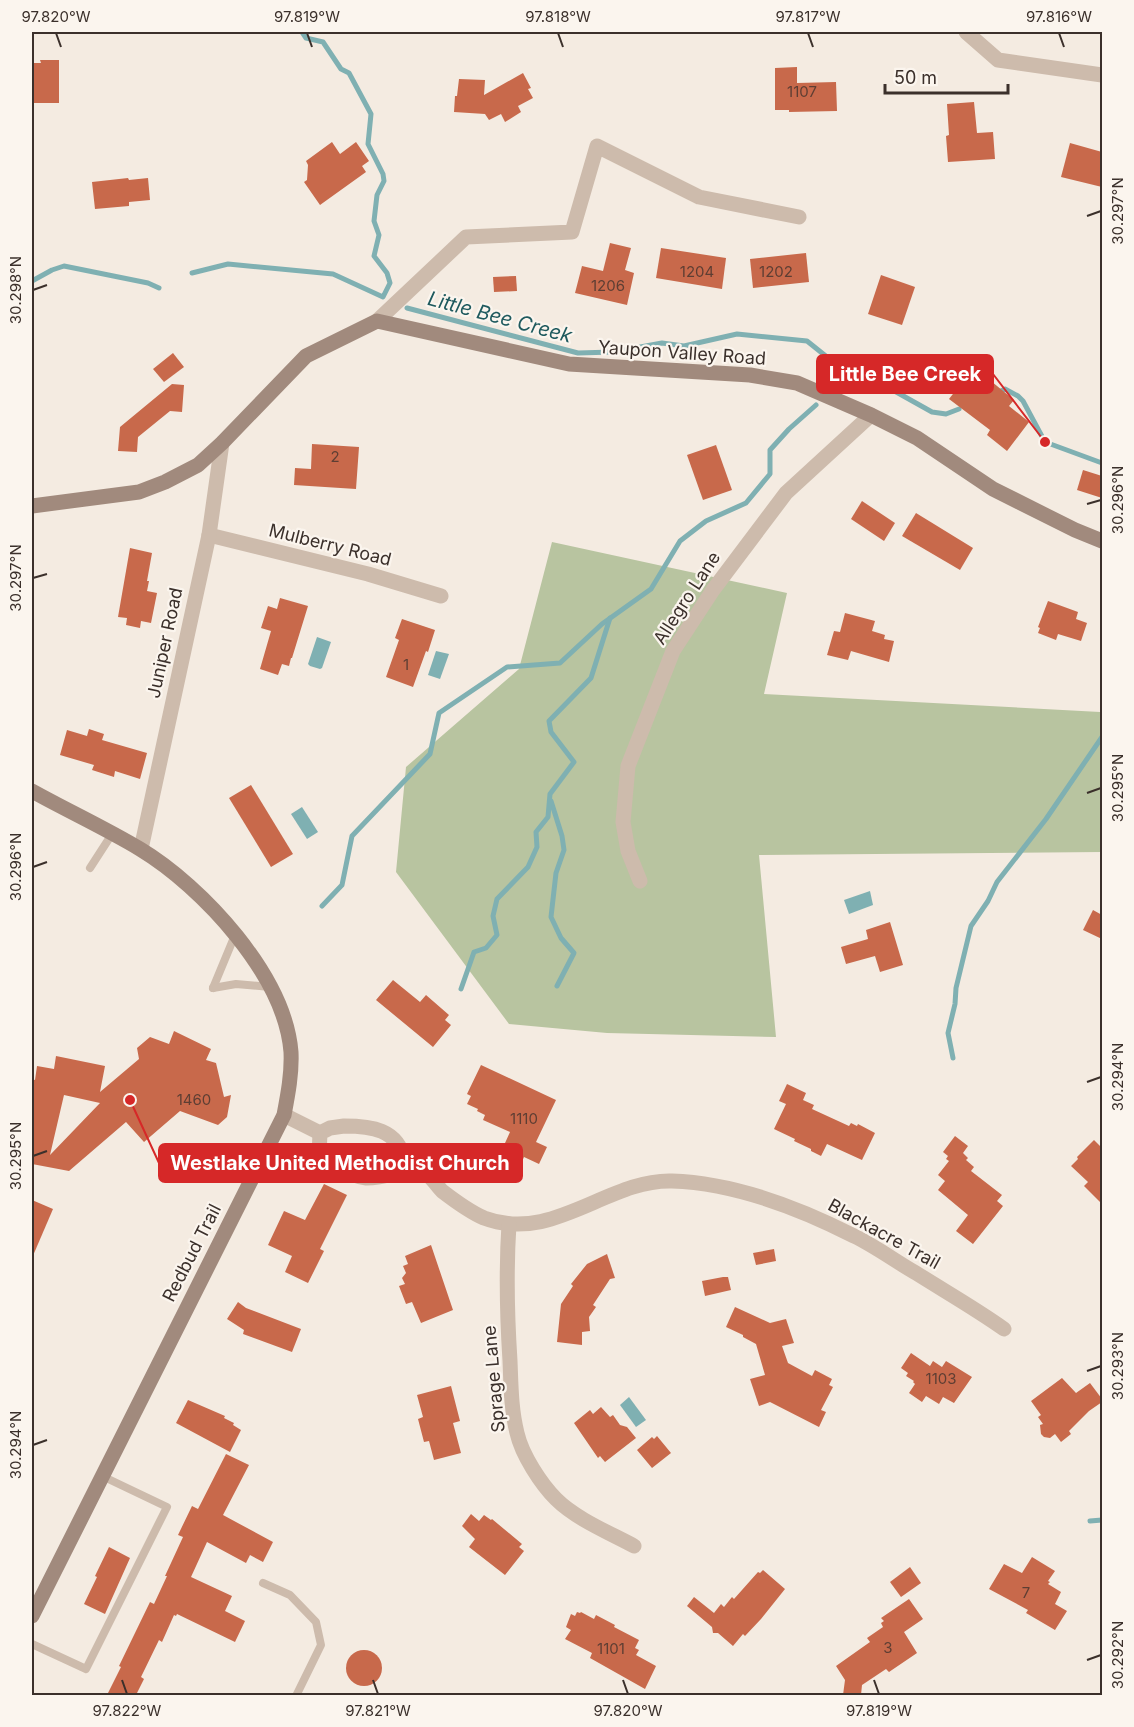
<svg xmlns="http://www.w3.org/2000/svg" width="1134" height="1727" viewBox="0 0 1134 1727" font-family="Inter,sans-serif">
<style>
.green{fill:#b8c4a0}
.water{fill:#7fb0b2}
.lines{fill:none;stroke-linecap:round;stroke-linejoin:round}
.stream{stroke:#7fb0b2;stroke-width:5}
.building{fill:#c8694b;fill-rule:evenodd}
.lane{stroke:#cdbbac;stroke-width:8}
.street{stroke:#cdbbac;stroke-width:15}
.secondary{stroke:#a18a7d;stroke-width:15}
.ticks{fill:none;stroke:#3b302b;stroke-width:2}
.labels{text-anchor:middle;stroke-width:4.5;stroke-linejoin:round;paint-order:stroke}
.number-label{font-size:15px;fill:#5e3e33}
.street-label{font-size:18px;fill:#3b302b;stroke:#fbf5ee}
.water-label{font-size:20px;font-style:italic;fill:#1f5a5e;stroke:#fbf5ee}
.leader{fill:none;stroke:#d62828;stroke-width:2}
.callout-dot{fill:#d62828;stroke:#fbf5ee;stroke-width:2}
.callout{fill:#d62828;stroke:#d62828;stroke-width:2}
.callout-label{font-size:20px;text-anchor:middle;font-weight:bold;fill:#fff}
.neatline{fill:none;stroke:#3b302b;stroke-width:2}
.ticks-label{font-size:15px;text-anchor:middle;fill:#3b302b}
</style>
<rect width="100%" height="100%" fill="#f4ebe1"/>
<polygon class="green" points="552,542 787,593 764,694 1100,712 1102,732 1102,852 759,855 776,1037 607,1033 509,1024 396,872 406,767 519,669"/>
<g class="water">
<polygon points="317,637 331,642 322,668 320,669 310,666 308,664"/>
<polygon points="436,651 449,654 440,679 428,675"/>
<polygon points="302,807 318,832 307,839 291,814"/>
<polygon points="870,891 873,905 849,914 844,900"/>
<polygon points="629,1397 646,1420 636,1427 620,1405"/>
</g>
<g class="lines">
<g class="stream">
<polyline points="192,273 228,264 333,274 383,297 390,283 387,273 374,256 379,235 374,221 377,195 384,181 383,174 368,144 371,114 349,73 341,69 323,42 306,38 302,32"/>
<polyline points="32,281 52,270 64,266 148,283 159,288"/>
<polyline points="407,308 578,353 613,352 662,343 684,346 737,334 807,341 832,361 864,374 932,412 946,414 959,409"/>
<polyline points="997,393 1005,389 1018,396 1023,401 1045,442 1102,463"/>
<polyline points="551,801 562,836 564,850 556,873 551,917 561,938 574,953 557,986"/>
<polyline points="322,906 342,885 352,836 430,754 439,713 507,667 560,663 602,624 651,589 680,541 706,521 746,503 770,474 770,450 789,429 816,405"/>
<polyline points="461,989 474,952 486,948 497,935 493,916 497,899 528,867 537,847 536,832 548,817 550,794 574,762 551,732 549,721 591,678 610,618"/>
<polyline points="953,1058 948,1033 955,1004 956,988 971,926 988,901 997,882 1046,819 1102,737"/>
<polyline points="1090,1521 1102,1520"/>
</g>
</g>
<g class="building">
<polygon points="40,60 59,60 59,103 32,103 32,63 41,63"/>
<polygon points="797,67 797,83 836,82 837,111 789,112 789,110 775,110 775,68"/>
<polygon points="523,73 531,88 528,89 533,98 518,106 521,112 505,122 501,114 489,120 485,114 454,112 455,96 457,96 459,79 485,80 484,95"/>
<polygon points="974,102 977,133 993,132 995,159 948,162 946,136 949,135 947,104"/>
<polygon points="332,142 340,154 356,142 369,161 362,166 366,172 320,205 304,182 307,180 308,165 306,161"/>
<polygon points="1070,143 1102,152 1102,187 1061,177"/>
<polygon points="128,178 129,180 148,178 150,200 129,202 129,206 95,209 92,182"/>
<polygon points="610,243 631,248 625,270 634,273 627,305 575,293 582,266 603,271"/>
<polygon points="661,248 726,258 722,289 656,278"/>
<polygon points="806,253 809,282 753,288 750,259"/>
<polygon points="881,275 915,287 902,325 868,314"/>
<polygon points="516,276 517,291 494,292 493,277"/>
<polygon points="173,353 184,367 164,382 153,369"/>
<polygon points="974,367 1014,400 1009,406 1029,422 1007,451 987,435 990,430 949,399"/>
<polygon points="172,384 184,385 182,412 170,411 138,437 137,452 118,451 120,427"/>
<polygon points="312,444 359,447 356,489 294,485 295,468 311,469"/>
<polygon points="716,445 732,490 703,500 687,455"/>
<polygon points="1083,470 1102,476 1102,498 1077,490"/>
<polygon points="862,501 895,523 884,541 851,519"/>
<polygon points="916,513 973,548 960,570 902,536"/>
<polygon points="130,548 152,553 147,581 149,581 147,591 157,593 151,623 141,621 140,628 126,625 127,618 118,617"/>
<polygon points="280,598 308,606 292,658 291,658 289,666 282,664 278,675 260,669 271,631 261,628 268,606 277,609"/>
<polygon points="1048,601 1078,612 1076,619 1087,623 1081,641 1058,634 1056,640 1038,633 1040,628 1038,627"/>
<polygon points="845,613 875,621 872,631 885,635 884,639 894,641 889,662 851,651 848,660 827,655 834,631 840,632"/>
<polygon points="402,619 435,630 428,652 426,651 413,687 386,677 399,640 395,638"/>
<polygon points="89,729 104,734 102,740 147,753 140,779 115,771 114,777 92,770 94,765 60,755 67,730 87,736"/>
<polygon points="251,785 293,854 271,867 229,798"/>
<polygon points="1093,910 1102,915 1102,939 1083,930"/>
<polygon points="890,922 903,965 880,972 875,956 846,964 841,947 868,939 866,930"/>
<polygon points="393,980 420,1002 426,995 449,1015 445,1020 451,1025 433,1047 376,1000"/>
<path d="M174 1031 211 1049 206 1060 216 1063 224 1097 231 1095 227 1117 218 1125 180 1111 144 1142 126 1122 69 1171 32 1164V1079L35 1080 37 1066 54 1069 56 1056 105 1066 100 1092 139 1059 137 1048 150 1037 169 1044ZM64 1095 100 1103 50 1155Z"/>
<polygon points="481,1065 556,1100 536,1142 547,1147 539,1164 524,1157 517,1173 496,1163 510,1132 483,1120 485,1115 477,1111 478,1109 467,1104 471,1096 467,1094"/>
<polygon points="787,1084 806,1093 803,1100 814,1105 812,1109 849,1126 851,1123 857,1126 858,1124 875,1133 862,1160 827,1144 821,1156 811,1151 811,1149 794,1141 795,1139 774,1129 786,1104 779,1101"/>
<polygon points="955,1136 968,1146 963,1153 968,1158 966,1160 974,1167 971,1171 1002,1195 997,1201 1003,1206 973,1244 956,1231 968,1215 938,1190 945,1181 938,1175 949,1161 946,1159 948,1156 943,1152"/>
<polygon points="1094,1140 1102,1148 1102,1204 1084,1186 1088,1182 1071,1166 1078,1159 1077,1157"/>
<polygon points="324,1184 347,1195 320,1249 324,1251 308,1283 285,1272 292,1256 268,1245 284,1211 305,1220"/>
<polygon points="32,1200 53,1209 32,1258"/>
<polygon points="431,1245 453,1310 421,1323 412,1302 406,1304 399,1286 405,1284 402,1278 406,1273 403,1266 408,1264 405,1256"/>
<polygon points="774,1249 776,1261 756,1265 753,1253"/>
<polygon points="607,1254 615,1278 610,1279 593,1305 596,1307 589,1317 590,1331 582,1332 582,1345 557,1342 561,1304 573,1286 571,1284 587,1264"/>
<polygon points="723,1277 728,1277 731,1290 705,1296 702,1281"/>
<polygon points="238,1302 246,1308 301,1329 292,1352 243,1334 244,1330 227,1319"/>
<polygon points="735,1307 770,1323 786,1319 794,1343 782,1346 788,1363 812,1376 815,1370 832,1379 829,1385 833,1387 821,1410 826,1412 819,1427 770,1402 759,1406 750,1379 765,1375 756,1344 743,1337 743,1335 726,1327"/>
<polygon points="911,1353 930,1366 933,1361 942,1367 946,1361 972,1377 954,1403 943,1397 939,1404 926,1396 922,1402 909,1393 915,1384 913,1382 914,1381 906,1376 908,1373 901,1368"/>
<polygon points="1062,1378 1076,1393 1090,1383 1102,1399 1102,1402 1089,1411 1069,1431 1071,1434 1061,1442 1055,1434 1050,1438 1044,1437 1041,1434 1040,1425 1043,1424 1038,1417 1041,1415 1031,1401"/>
<polygon points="451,1386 460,1421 453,1423 461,1453 434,1460 429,1441 424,1442 418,1419 423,1417 417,1395"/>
<polygon points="188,1400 225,1416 224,1418 234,1423 233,1425 241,1430 230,1452 176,1423"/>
<polygon points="601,1407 610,1417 613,1415 620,1425 627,1427 636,1438 605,1462 600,1456 598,1458 574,1423 590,1410 593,1414"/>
<polygon points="657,1436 671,1453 652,1468 637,1450 652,1437 654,1439"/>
<polygon points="226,1454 249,1465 223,1515 273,1542 263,1562 250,1555 246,1563 207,1542 191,1577 232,1596 225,1611 245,1621 235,1642 177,1614 176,1616 174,1615 162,1642 159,1640 141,1677 144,1679 136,1695 107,1695 121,1667 119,1666 150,1602 154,1604 167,1576 165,1576 183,1537 178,1535 192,1506 198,1509"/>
<polygon points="471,1514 479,1521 484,1515 491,1520 492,1519 522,1544 519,1547 524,1551 505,1575 469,1547 475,1539 462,1526"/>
<polygon points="109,1547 130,1558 105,1614 84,1604 97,1577 95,1576"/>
<polygon points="1032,1557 1055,1571 1048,1581 1050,1582 1048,1584 1061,1592 1055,1604 1067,1611 1055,1630 1026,1613 1028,1610 989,1589 1004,1564 1022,1573"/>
<polygon points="910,1567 921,1583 901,1597 890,1582"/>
<polygon points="763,1570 785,1589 761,1619 745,1636 743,1634 733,1646 718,1633 713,1633 712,1627 687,1606 694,1597 714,1613 721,1604 724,1607 732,1597 734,1599 758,1572 760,1573"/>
<polygon points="909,1599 923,1619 904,1632 917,1653 889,1672 886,1669 862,1685 861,1695 843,1695 845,1680 836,1666 870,1642 867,1638 883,1627 881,1623 884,1621 881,1618"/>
<polygon points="577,1612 580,1613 581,1612 594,1619 596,1615 615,1625 614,1627 639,1640 635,1648 639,1650 636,1655 656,1666 645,1689 590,1658 592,1653 565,1639 571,1630 566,1627 571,1614 575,1616"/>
<circle cx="364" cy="1668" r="18"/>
</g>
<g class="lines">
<g class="lane">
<polyline points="90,868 112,834"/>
<polyline points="213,988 235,935"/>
<polyline points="213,988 236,984 270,987"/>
<polyline points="263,1583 290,1595 316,1622 321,1645 296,1696"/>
<polyline points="32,1644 86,1669 167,1507 102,1476"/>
</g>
<g class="street">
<polyline points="966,32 998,60 1102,75"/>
<polyline points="377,321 466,237 572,232 597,146 699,197 799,217"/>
<polyline points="209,535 368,574 441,596"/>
<polyline points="141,849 209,535 222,443"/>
<polyline points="640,881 628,851 623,822 628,766 673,651 713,590 786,493 871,415"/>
<polyline points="284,1115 320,1133"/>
<path d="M344 1126C371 1126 398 1129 404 1160L395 1173C385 1176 376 1178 366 1178 353 1177 324 1162 320 1148 319 1144 320 1138 320 1133L330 1128Z"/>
<path d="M404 1160C412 1164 420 1168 427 1174 433 1179 437 1186 442 1191 455 1201 470 1212 484 1218 553 1244 608 1179 672 1181 734 1183 799 1208 854 1236 875 1246 895 1261 916 1273 946 1292 976 1309 1004 1329"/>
<path d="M509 1224C506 1270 507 1315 510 1361 511 1385 511 1409 517 1433 522 1455 541 1484 556 1499 576 1519 610 1533 634 1546"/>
</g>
<g class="secondary">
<polyline points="32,506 139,492 165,482 198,465 222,443 306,356 377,321 569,364 750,375 797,383 871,415 917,438 993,489 1075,530 1102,541"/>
<path d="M32 791C68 811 105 828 140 849 203 887 285 976 291 1052 292 1073 288 1094 284 1115L32 1616"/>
</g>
</g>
<path class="ticks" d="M56 33 61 47M307 33 312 47M558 33 563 47M808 33 813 47M1059 33 1064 47M1087 216 1101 211M33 290 47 285M1087 504 1101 500M33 578 47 574M1087 793 1101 788M33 867 47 862M1087 1082 1101 1077M33 1156 47 1151M1087 1371 1101 1366M33 1445 47 1440M1087 1660 1101 1655M122 1680 127 1694M373 1680 378 1694M623 1680 628 1694M874 1680 879 1694"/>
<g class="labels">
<g class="number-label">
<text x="802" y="97">1107</text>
<text x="697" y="277">1204</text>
<text x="776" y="277">1202</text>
<text x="608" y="291">1206</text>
<text x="335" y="462">2</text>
<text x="406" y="670">1</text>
<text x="194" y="1105">1460</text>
<text x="524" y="1124">1110</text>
<text x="941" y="1384">1103</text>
<text x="1026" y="1598">7</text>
<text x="888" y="1653">3</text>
<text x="611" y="1654">1101</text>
</g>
<g class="street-label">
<text transform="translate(682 353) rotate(4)" y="6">Yaupon Valley Road</text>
<text transform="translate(330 545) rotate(14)" y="6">Mulberry Road</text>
<text transform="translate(687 598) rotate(-57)" y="6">Allegro Lane</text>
<text transform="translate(165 643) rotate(-78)" y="6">Juniper Road</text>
<text transform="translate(884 1234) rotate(29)" y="6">Blackacre Trail</text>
<text transform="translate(192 1253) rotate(-63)" y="6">Redbud Trail</text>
<text transform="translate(494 1379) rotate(-95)" y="6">Sprage Lane</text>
</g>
<g class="water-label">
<text transform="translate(500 317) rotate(15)" y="7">Little Bee Creek</text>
</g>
</g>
<path class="leader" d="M1045 442L993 374M130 1100L159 1163"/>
<g class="callout-dot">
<circle cx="1045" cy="442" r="6"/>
<circle cx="130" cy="1100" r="6"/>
</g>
<g class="callout">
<rect x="817" y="355" width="176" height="38" rx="6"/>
<rect x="159" y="1144" width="363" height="38" rx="6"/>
</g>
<g class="callout-label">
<text x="905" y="381">Little Bee Creek</text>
<text x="340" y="1170">Westlake United Methodist Church</text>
</g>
<rect width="1134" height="1727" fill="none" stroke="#fbf5ee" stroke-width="66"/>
<path d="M885 84v9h123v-9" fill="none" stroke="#3b302b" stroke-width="3"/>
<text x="894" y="84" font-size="18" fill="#3b302b" stroke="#fbf5ee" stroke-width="4.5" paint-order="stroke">50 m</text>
<rect x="33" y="33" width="1068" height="1661" class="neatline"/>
<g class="ticks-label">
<text x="56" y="22">97.820°W</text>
<text x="307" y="22">97.819°W</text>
<text x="558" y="22">97.818°W</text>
<text x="808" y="22">97.817°W</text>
<text x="1059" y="22">97.816°W</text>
<text transform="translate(1118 211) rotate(-90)" y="5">30.297°N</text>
<text transform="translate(16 290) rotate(-90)" y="5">30.298°N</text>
<text transform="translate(1118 500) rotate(-90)" y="5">30.296°N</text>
<text transform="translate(16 578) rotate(-90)" y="5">30.297°N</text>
<text transform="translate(1118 788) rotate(-90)" y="5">30.295°N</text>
<text transform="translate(16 867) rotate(-90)" y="5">30.296°N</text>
<text transform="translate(1118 1077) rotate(-90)" y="5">30.294°N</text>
<text transform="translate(16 1156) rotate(-90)" y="5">30.295°N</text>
<text transform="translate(1118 1366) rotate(-90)" y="5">30.293°N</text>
<text transform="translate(16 1445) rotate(-90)" y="5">30.294°N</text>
<text transform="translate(1118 1655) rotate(-90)" y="5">30.292°N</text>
<text x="127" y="1716">97.822°W</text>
<text x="378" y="1716">97.821°W</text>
<text x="628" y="1716">97.820°W</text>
<text x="879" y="1716">97.819°W</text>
</g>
</svg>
